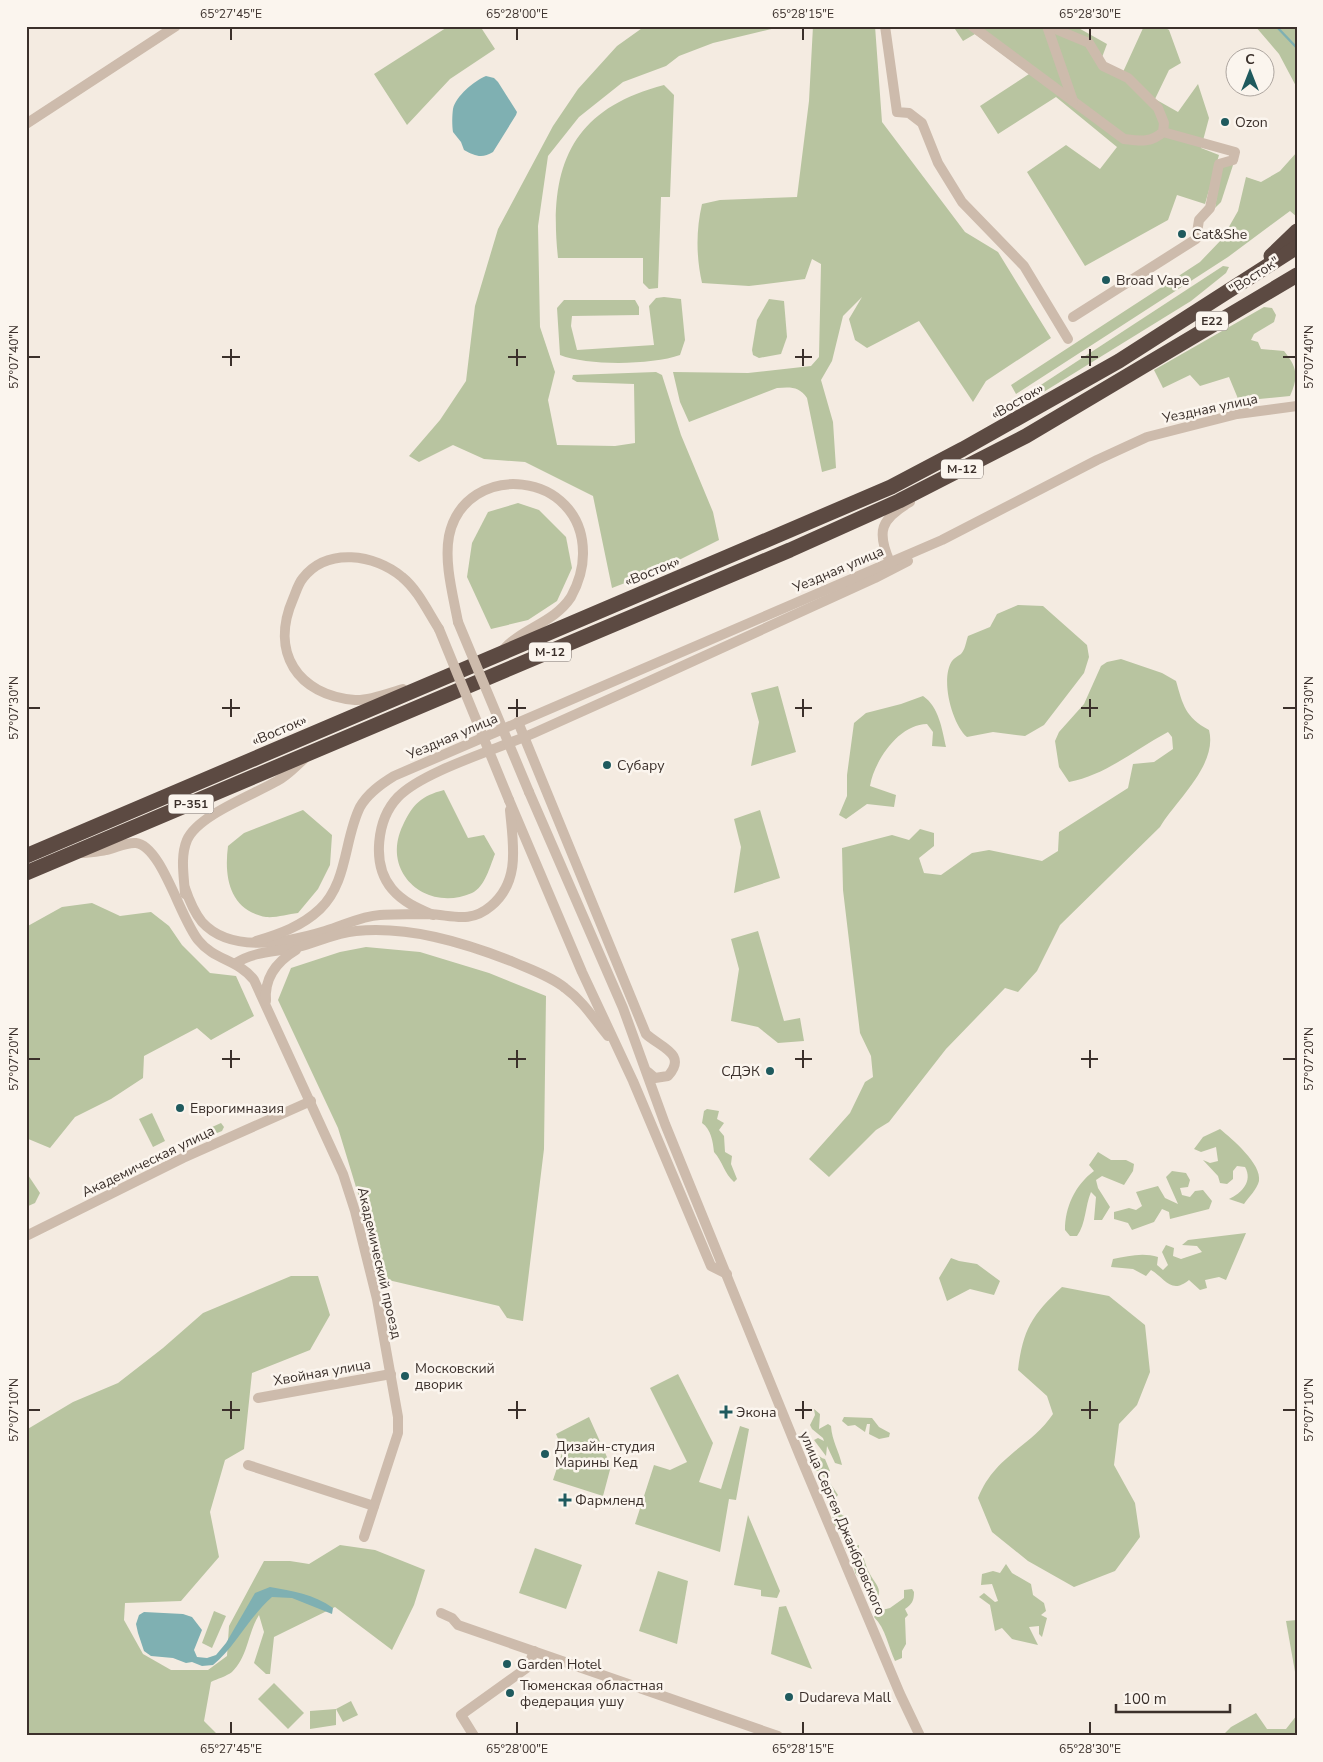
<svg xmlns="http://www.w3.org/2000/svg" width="1323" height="1762" viewBox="0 0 1323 1762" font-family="'Nunito Sans',sans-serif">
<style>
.green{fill:#b8c4a0}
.water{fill:#7fb0b2}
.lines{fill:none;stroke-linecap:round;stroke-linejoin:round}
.stream{stroke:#7fb0b2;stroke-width:2.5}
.minor{stroke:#cdbbac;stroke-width:10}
.highway{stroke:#5c4a42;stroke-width:15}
.minor-bridge{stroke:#cdbbac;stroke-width:10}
.ticks{fill:none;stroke:#3b302b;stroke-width:2}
.poi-dot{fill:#1f5a5e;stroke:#fbf5ee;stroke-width:2}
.labels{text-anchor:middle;stroke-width:5;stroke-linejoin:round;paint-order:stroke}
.shield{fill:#fbf5ee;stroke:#756b66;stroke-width:1}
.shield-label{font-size:12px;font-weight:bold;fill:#3b302b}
.poi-label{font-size:14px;fill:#3b302b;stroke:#fbf5ee;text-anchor:start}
.street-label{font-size:14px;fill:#3b302b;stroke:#fbf5ee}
.neatline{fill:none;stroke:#3b302b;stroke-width:2}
.ticks-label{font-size:12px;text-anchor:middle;fill:#3b302b}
</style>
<rect width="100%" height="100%" fill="#f4ebe1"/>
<g class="green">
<polygon points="449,26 480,26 495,49 450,79 407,125 374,74"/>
<polygon points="645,26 784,26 713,43 679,56 666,66 623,82 579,117 548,156 538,226 540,327 555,372 548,400 557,445 615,446 635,443 634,384 577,382 572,379 573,375 656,372 662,375 681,435 713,512 719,540 661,569 612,588 593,496 525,462 484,459 453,445 419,462 409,456 440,420 466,381 475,306 498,229 553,126 578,89 617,46"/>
<path d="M813 26H875L882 122 965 232 998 252 1051 338 986 381 973 402 919 321 867 348 855 340 849 319 862 297 843 316 832 361 821 380 833 422 836 468 822 472 807 398C799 386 790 387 777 388L689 422 680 402 673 372 748 373 811 366 819 357 821 264 812 259 805 279 749 286 702 283C696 256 696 230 702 204L720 200 797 197 809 101Z"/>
<polygon points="953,26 1075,26 1107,44 1101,60 1123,72 1144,26 1162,26 1169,30 1181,63 1169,70 1155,99 1178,112 1198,84 1209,118 1201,148 1219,155 1205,204 1177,195 1168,220 1085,266 1027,172 1066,145 1100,169 1117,147 1056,97 998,134 980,106 1029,74 975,34 963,41"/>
<polygon points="1255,26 1297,26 1297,88 1279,54"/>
<path d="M664 85 674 95 670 197H661L658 288 649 289 643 283V258H558C548 167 571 109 664 85Z"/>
<polygon points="1297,152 1297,217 1290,211 1228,257 1016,394 1011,385 1200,262 1222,239 1238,211 1246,177 1261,182 1280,171"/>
<polygon points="1234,162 1221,202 1215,208 1221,167"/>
<polygon points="1223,266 1229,267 1226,273 1191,301 1029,401 1023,400 1027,394"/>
<path d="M664 297 681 299 685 340 680 355C652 365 588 366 560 355L557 308 564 300H635L639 307V315L572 316 571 326 577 350 654 345 649 306 656 298Z"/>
<polygon points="769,299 784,301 787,337 781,354 759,358 753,355 752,350 757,320"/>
<path d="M1264 307 1272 308 1276 315 1274 322 1254 334 1251 340 1258 342 1261 349 1284 351C1297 367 1299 376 1290 396L1239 401 1229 377 1200 386 1190 375 1163 388 1154 370Z"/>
<polygon points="518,503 539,510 566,537 572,568 557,601 528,620 491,629 467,577 472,543 488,512"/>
<path d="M1018 605 1043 606 1087 645 1089 657 1084 673 1044 725 1025 736 993 732 967 737C952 724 940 679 952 661 954 658 958 656 961 654 965 650 966 642 968 636L990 627 997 614Z"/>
<path d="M1121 659 1162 673 1176 681C1183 705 1185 717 1209 730 1218 765 1176 800 1160 827L1060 925 1037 971 1018 992 1005 988 946 1049 889 1122 876 1130 829 1177 809 1159 850 1113 865 1082 873 1077 871 1056 860 1033 843 890 842 848 892 835 909 840 920 829 934 833V846L919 858 924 873 941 875 972 853 989 850 1042 861 1058 851 1059 832 1128 788 1133 764 1154 762 1173 749 1172 737 1168 732C1134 750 1106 775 1069 782L1059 767 1055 741 1059 732 1084 704 1101 666 1107 662Z"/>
<polygon points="778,686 796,752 751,766 759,722 751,693"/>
<path d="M923 696C939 707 942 729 946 747L932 746 933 732 927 724C899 724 874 761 870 786L896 795 894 807 867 804 846 819 839 815 847 796V775L854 723 866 713 901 704Z"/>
<path d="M444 790 468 838 484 835 495 854C490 866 485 887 472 893 426 913 380 872 403 825 413 804 421 796 444 790Z"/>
<path d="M303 810 332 835 330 865 318 889 298 913C288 914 276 918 266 917 229 910 224 877 228 846L244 833Z"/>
<polygon points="760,810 780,878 734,893 741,847 734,819"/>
<polygon points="92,903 120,916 151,912 169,926 182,945 210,973 236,976 254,1016 211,1040 197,1028 144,1056 143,1078 111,1099 75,1117 50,1148 26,1138 26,927 62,907"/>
<polygon points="758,931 784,1021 800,1018 804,1041 778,1043 758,1027 731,1021 739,969 731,939"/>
<polygon points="366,947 420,952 489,973 546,996 544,1149 523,1321 507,1318 499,1306 384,1279 338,1128 278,1000 291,968 340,952"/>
<path d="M707 1109 719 1111 717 1119 724 1123 719 1130 724 1136 725 1152 732 1156 731 1164 737 1179 734 1182C724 1173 723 1162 714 1152 713 1142 711 1129 702 1123L704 1111Z"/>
<polygon points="152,1113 165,1141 153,1147 139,1119"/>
<polygon points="221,1123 224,1127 222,1131 183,1147 181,1141"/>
<path d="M1220 1129C1232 1139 1262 1164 1259 1181 1257 1189 1249 1197 1244 1204L1229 1199C1242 1193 1253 1181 1245 1167L1237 1166 1233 1171V1179L1227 1184 1220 1183 1218 1176 1203 1160 1210 1163 1218 1161 1216 1147 1201 1152 1194 1149 1203 1137Z"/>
<path d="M1098 1152 1111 1160H1126L1134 1164 1133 1171 1124 1185 1102 1176 1096 1180 1098 1188 1110 1207 1102 1220H1094L1096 1197 1091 1192C1085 1206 1086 1224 1077 1236H1070L1065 1230C1065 1207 1075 1185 1094 1171L1089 1165Z"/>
<polygon points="1172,1171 1186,1173 1190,1180 1188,1187 1180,1188 1182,1195 1190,1197 1195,1191 1203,1190 1212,1201 1209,1209 1170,1219 1169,1212 1162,1209 1154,1222 1132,1230 1128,1223 1114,1219 1114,1212 1129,1208 1136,1210 1142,1206 1136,1192 1158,1186 1165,1198 1178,1204 1166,1177"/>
<polygon points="26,1172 40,1193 35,1203 26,1207"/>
<path d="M1246 1233 1226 1280 1219 1277 1205 1280 1207 1288 1200 1290 1189 1280C1171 1295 1165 1278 1151 1270L1146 1276 1133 1269 1111 1267 1113 1259C1128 1256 1143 1252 1158 1257L1157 1265 1163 1270 1168 1265 1162 1252 1166 1245 1174 1248 1173 1256 1181 1259 1202 1252 1197 1246 1182 1245 1188 1240Z"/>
<polygon points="951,1258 959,1261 977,1264 1000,1281 994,1295 970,1289 947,1301 939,1278"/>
<path d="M291 1276H318L330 1315 310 1350 252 1373 244 1449 225 1460 210 1512 219 1557 181 1601 125 1603 124 1620 143 1654 171 1670H208L227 1656 229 1626 264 1561H290L309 1564 340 1545 375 1550 425 1570 414 1605 392 1650 335 1607 274 1637 270 1674H266L254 1663 264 1632 259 1615C248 1632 248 1657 232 1672 227 1676 217 1679 211 1682L204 1721 219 1736H26V1430L73 1402 118 1383 163 1348 203 1313Z"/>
<path d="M1062 1287 1109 1296 1145 1325 1150 1372 1137 1405 1119 1424 1114 1465 1135 1503 1140 1537 1115 1571 1074 1587 1028 1561 992 1532 978 1498C995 1455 1031 1447 1053 1414L1047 1396 1018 1370C1023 1329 1032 1315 1062 1287Z"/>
<polygon points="678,1374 713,1443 699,1482 721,1489 740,1426 749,1429 736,1500 729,1499 720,1552 635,1524 654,1465 670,1470 687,1462 650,1388"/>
<path d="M814 1409 820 1414 819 1429 828 1424 831 1426C832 1441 839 1451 842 1465L835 1463 827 1446 826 1456 814 1440 818 1438 824 1441 823 1438 812 1429 810 1425 815 1415Z"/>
<polygon points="589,1417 611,1466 603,1496 553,1480 563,1450 556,1434"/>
<polygon points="844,1417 872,1418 879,1427 890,1433 889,1437 879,1439 869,1434 870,1424 867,1424 865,1432 855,1425 848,1426 842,1421"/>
<path d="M801 1435 810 1440C811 1446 818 1458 825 1459L830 1471 824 1474 838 1495 831 1503 820 1487 826 1486V1479L818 1471H814L812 1467 813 1455Z"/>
<path d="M833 1507 842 1515 848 1518 851 1540 855 1546 859 1545V1548L853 1553 857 1560 863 1556C865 1562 867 1570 871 1576 880 1590 881 1589 876 1605 866 1595 866 1583 855 1573L853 1558 845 1548 848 1545 841 1537 840 1529 834 1525 831 1509Z"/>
<polygon points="748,1515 780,1591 777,1598 761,1596 761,1590 734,1585"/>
<polygon points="535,1548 582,1565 566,1609 519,1593"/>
<polygon points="1006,1564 1012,1573 1031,1584 1033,1595 1044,1603 1046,1611 1041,1615 1047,1618 1042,1637 1039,1634 1039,1626 1029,1627 1038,1645 1012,1639 1002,1628 995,1631 990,1605 979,1597 984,1593 995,1602 998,1601 992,1584 981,1585 982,1574 993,1571 1000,1573"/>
<polygon points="658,1571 688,1581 677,1644 639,1631"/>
<path d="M912 1589 914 1592C914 1601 912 1604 905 1609L908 1615 905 1618 906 1644 902 1651V1658L895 1661C888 1646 886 1629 874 1617L878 1611 890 1608 904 1598V1590Z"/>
<polygon points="786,1606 812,1669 771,1654 779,1607"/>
<polygon points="214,1611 226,1616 212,1648 202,1643"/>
<polygon points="1297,1620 1297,1683 1286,1621"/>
<polygon points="274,1683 304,1713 288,1729 258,1699"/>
<polygon points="351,1701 358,1715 343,1722 336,1709"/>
<polygon points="336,1709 336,1725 310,1729 310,1711"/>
<polygon points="1256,1713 1267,1729 1286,1729 1297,1715 1297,1736 1222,1736 1231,1727"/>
</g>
<g class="water">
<path d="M486 76 494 78 498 82 517 112 516 115 493 152C482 159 475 156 464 150L461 142 453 132C452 126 452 116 453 109 456 96 474 81 486 76Z"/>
<path d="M270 1587C292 1591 314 1594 333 1608L332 1614 292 1598 272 1597C249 1617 236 1646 213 1665L202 1666 192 1662 186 1663 173 1658 151 1656 144 1651 138 1633 136 1624 139 1615 144 1612 183 1614 192 1617 202 1630 194 1650 197 1657 207 1658 216 1655 226 1643 255 1593Z"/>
</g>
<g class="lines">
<polyline class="stream" points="1276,26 1297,48"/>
<g class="minor">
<polyline points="885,26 897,112 909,113 922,123 938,163 962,202 1024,266 1068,339"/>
<path d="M972 26 1124 139C1140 141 1151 143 1163 132L1164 123 1158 108 1128 78 1103 66 1089 43 1048 26"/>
<polyline points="1047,26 1073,101"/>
<polyline points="26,124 176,26"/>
<polyline points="1073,317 1196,239 1199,220 1210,208 1219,164 1233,160 1235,152 1163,132"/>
<path d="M890 562C876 531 881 519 910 502"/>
<path d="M458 622C453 595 444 563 449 536 465 459 584 470 583 554 583 568 578 584 571 597 554 623 522 628 503 650"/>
<path d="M403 689C389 693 370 701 355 700 297 695 270 652 293 599 296 592 298 584 303 578 327 547 375 554 402 577 418 590 428 612 439 629"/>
<path d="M518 722 646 1034C660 1047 688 1054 668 1076L655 1078 648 1072"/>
<polyline points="529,792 623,1008 665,1124 800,1456 900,1694 920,1736"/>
<polyline points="509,800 582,972 633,1081 711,1266 727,1274"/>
<path d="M83 853C91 852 99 852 106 850 116 848 126 842 136 843 162 846 181 921 199 941 214 960 239 960 254 980L343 1174 355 1211 377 1299 398 1417V1433L364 1537"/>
<path d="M185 888C189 900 194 912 202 922 231 954 289 942 325 931 343 926 361 916 380 915 396 914 413 914 429 914 452 915 470 924 491 906 521 881 513 844 510 810"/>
<path d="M185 894C184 876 180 857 187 840 198 815 253 795 277 781 287 776 295 767 304 759"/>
<path d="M433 915C417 908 403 902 392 889 371 864 377 819 398 797 423 771 498 749 534 733 648 682 762 630 875 578L908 561"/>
<path d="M256 941C280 934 302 926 320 909 348 882 344 839 360 807 368 793 381 784 394 776L942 540 1097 460 1147 437 1237 414 1297 406"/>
<path d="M236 963C254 951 277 952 298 947 318 942 335 933 356 931 409 926 462 942 511 961 529 969 550 976 565 988 583 1001 594 1019 608 1036"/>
<path d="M266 1001C264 978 276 962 296 950"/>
<polyline points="26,1236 183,1158 311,1101"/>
<polyline points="258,1398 391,1374"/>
<polyline points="248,1465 374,1506"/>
<polyline points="441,1613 452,1618 458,1625 778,1736"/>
<polyline points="474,1736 461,1715 528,1667 534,1651"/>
</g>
<g class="highway">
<polyline points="1271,256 1297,231"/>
<polyline points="26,856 891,487 963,449 1119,361 1297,247"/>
<polyline points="26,873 790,550 899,501 1026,436 1297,275"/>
</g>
<g class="minor-bridge">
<polyline points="458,622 529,792"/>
<polyline points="439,629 509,800"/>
</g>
</g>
<path class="ticks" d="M231 28V40M517 28V40M803 28V40M1090 28V40M231 349V366M517 349V366M803 349V366M1090 349V366M28 357H40M222 357H240M508 357H526M795 357H812M1081 357H1098M1283 357H1296M231 699V717M517 699V717M803 699V717M1090 699V717M28 708H40M222 708H240M508 708H526M795 708H812M1081 708H1098M1283 708H1296M231 1050V1068M517 1050V1068M803 1050V1068M1090 1050V1068M28 1059H40M222 1059H240M508 1059H526M795 1059H812M1081 1059H1098M1283 1059H1296M231 1401V1419M517 1401V1419M803 1401V1419M1090 1401V1419M28 1410H40M222 1410H240M508 1410H526M795 1410H812M1081 1410H1098M1283 1410H1296M231 1722V1734M517 1722V1734M803 1722V1734M1090 1722V1734"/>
<g class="poi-dot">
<circle cx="1225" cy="122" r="5"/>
<circle cx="1182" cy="234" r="5"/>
<circle cx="1106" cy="280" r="5"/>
<circle cx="607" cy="765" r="5"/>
<circle cx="770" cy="1071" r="5"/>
<circle cx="180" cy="1108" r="5"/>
<circle cx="405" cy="1376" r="5"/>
<path d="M723.5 1404.5h5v5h5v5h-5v5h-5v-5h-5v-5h5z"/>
<circle cx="545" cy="1454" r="5"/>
<path d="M562.5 1492.5h5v5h5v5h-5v5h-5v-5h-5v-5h5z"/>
<circle cx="507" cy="1664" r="5"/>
<circle cx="510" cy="1693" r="5"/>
<circle cx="789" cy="1697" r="5"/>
</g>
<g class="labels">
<g class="shield">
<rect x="1196" y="311.5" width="32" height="19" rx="4"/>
<rect x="941" y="459.5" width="42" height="19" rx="4"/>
<rect x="529" y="642.5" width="42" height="19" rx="4"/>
<rect x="168.5" y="794.5" width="45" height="19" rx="4"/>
</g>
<g class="shield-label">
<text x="1212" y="325">E22</text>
<text x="962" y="473">М-12</text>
<text x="550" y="656">М-12</text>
<text x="191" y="808">Р-351</text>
</g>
<g class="poi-label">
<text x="1235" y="127">Ozon</text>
<text x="1192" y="239">Cat&amp;She</text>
<text x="1116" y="285">Broad Vape</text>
<text x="617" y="770">Субару</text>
<text x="760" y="1076" text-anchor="end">СДЭК</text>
<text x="190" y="1113">Еврогимназия</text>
<text x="415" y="1373">Московский<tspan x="415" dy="16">дворик</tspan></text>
<text x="736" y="1417">Экона</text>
<text x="555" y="1451">Дизайн-студия<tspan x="555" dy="16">Марины Кед</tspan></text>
<text x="575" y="1505">Фармленд</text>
<text x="517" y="1669">Garden Hotel</text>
<text x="520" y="1690">Тюменская областная<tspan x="520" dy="16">федерация ушу</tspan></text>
<text x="799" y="1702">Dudareva Mall</text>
</g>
<g class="street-label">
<text transform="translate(1254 275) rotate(-33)" y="5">"Восток"</text>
<text transform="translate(1017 401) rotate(-30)" y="5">«Восток»</text>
<text transform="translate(1210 408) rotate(-12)" y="5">Уездная улица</text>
<text transform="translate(838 569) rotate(-23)" y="5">Уездная улица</text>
<text transform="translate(652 571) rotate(-22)" y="5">«Восток»</text>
<text transform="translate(279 730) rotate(-23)" y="5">«Восток»</text>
<text transform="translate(452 736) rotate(-23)" y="5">Уездная улица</text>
<text transform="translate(148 1161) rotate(-26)" y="5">Академическая улица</text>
<text transform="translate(380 1263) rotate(77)" y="5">Академический проезд</text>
<text transform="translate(322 1372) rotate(-10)" y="5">Хвойная улица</text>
<text transform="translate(843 1523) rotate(67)" y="5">улица Сергея Джанбровского</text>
</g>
</g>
<rect width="1323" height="1762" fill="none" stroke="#fbf5ee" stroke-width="55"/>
<g transform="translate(1250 72)"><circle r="24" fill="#fbf5ee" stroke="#aea6a0"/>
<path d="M0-4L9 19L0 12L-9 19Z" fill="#1f5a5e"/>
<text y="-8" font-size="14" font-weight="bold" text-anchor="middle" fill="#3b302b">С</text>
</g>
<path d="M1116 1704v8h114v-8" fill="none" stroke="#3b302b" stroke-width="2.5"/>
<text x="1123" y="1704" font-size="15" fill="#3b302b" stroke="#fbf5ee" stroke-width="4" paint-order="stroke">100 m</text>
<rect x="28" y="28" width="1268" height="1706" class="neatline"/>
<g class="ticks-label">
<text x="231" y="18">65°27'45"E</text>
<text x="517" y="18">65°28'00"E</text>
<text x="803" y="18">65°28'15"E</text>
<text x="1090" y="18">65°28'30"E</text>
<text transform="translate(14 357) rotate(-90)" y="4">57°07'40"N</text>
<text transform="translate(1309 357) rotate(-90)" y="4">57°07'40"N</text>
<text transform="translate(14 708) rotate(-90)" y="4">57°07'30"N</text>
<text transform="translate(1309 708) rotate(-90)" y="4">57°07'30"N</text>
<text transform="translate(14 1059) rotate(-90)" y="4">57°07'20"N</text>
<text transform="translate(1309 1059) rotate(-90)" y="4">57°07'20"N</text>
<text transform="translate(14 1410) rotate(-90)" y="4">57°07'10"N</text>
<text transform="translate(1309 1410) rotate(-90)" y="4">57°07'10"N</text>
<text x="231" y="1753">65°27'45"E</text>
<text x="517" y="1753">65°28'00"E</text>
<text x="803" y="1753">65°28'15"E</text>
<text x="1090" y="1753">65°28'30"E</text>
</g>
</svg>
